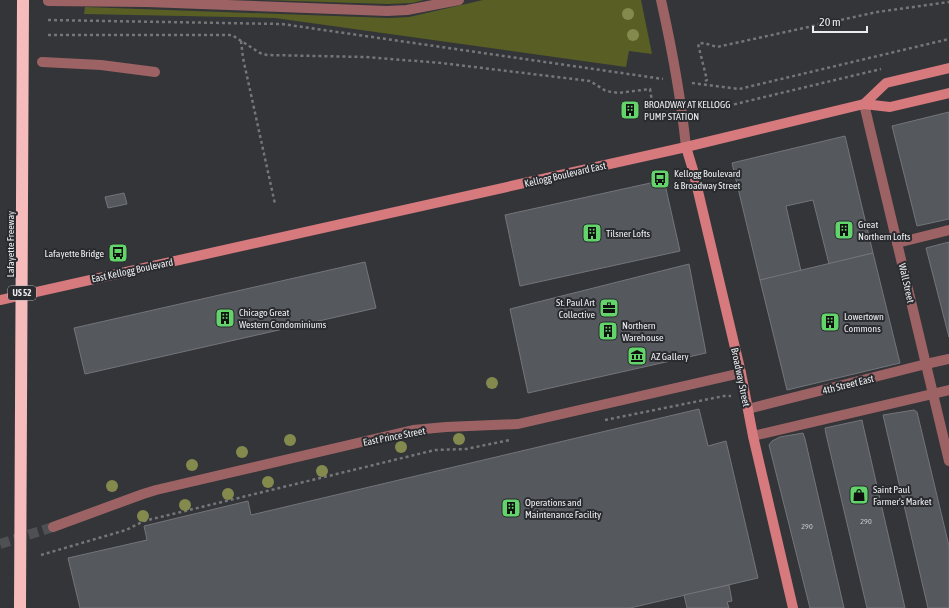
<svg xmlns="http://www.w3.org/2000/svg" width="949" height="608" viewBox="0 0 949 608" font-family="'Asap Condensed',sans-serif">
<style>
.green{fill:#595e24}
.building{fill:#55585c;stroke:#73757a}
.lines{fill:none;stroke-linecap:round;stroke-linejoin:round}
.street-tunnel{stroke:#4f5054;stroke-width:10;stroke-dasharray:10 5;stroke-linecap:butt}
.path{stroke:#747679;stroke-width:2.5;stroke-dasharray:3 3;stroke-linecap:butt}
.lane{stroke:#9d6364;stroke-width:10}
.street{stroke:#9d6364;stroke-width:10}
.secondary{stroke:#d67a7e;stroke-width:10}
.highway{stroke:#f6bcbc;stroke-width:12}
.tree{fill:#848a4d}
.labels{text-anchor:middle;stroke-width:4;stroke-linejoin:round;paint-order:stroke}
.number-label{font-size:8px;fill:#c6c7ca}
.shield{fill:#292b2f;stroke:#b1b2b5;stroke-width:1}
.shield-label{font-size:9px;font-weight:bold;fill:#ebecef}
.poi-label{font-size:10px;fill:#ebecef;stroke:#292b2f;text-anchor:start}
.street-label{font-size:10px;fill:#ebecef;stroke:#292b2f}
</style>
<rect width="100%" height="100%" fill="#333539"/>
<g class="green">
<polygon points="262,0 424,0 412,3 387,4"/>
<polygon points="483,0 641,0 652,54 629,51 626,67 275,18 84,14 85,7 389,18 409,17"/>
</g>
<g class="building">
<polygon points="632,104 634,115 627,116 625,105"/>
<polygon points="949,112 949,219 917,226 892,126"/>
<polygon points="845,136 873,253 829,264 813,200 786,206 801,271 760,280 732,163"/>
<polygon points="664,180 680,251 520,286 505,215"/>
<polygon points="124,193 127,204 108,208 105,197"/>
<polygon points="949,242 949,337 926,248"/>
<polygon points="873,253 900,363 787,390 760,280"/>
<polygon points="365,262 376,308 85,374 74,328"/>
<polygon points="689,264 706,353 528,393 510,309"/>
<polygon points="699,409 708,446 726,441 758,578 630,608 80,608 68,558 147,540 144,526 248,501 251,515"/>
<polygon points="914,410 917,412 949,546 949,608 928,608 883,415"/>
<polygon points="862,420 863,425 905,608 867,608 826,434 825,428"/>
<polygon points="803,433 805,439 844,608 810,608 769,445 772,441 780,437"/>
<polygon points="729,585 732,601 727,602 729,608 687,608 684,595"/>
</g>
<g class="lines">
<polyline class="street-tunnel" points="0,544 53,527"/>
<g class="path">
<polyline points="48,20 282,24 663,79"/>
<polyline points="48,35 232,35 260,53 267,55 366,57 441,63 590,81 606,91 618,93 650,89 655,119"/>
<polyline points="241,41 243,58 275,204"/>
<polyline points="705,81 707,80 698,44 704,43 717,47 877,12 949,2"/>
<polyline points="692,83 739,89 949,39"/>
<polyline points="711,105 719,108 835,80 881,69"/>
<polyline points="605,420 724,396 731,396"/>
<polyline points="41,555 126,530 144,521 435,450 466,449 510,440"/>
</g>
<g class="lane">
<path d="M661 0C672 49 681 98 686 147"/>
<polyline points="48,1 147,2 387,11 407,10 459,0"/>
<polyline points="42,62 101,65 155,72"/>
<polyline points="897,243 949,230"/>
</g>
<g class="street">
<polyline points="864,104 949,461"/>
<polyline points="748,409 926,364 949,359"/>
<polyline points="753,436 949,390"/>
<polyline points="53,527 143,494 156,490 413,430 446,427 518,424 741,373"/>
</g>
<g class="secondary">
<polyline points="864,104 886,83 949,68"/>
<polyline points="686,147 693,170 741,373 753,436 793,608"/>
<polyline points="0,300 686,147 864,104 890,107 949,93"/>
</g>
<polyline class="highway" points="20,608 23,0"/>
</g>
<g class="tree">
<circle cx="628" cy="14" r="6"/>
<circle cx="633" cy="35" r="6"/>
<circle cx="492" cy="383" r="6"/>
<circle cx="459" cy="439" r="6"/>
<circle cx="290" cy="440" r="6"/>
<circle cx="401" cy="447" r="6"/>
<circle cx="242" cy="452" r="6"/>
<circle cx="192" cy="465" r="6"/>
<circle cx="322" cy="471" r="6"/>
<circle cx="268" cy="482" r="6"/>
<circle cx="112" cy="486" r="6"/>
<circle cx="228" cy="494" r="6"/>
<circle cx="185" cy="505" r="6"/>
<circle cx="143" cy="516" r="6"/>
</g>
<defs>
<g id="building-square" transform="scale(1)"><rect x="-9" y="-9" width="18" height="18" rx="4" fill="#62d469" stroke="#292b2f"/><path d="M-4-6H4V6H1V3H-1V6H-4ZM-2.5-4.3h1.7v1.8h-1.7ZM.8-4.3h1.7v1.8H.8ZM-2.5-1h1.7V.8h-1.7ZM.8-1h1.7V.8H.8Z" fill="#111"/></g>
<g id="bus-square" transform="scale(1)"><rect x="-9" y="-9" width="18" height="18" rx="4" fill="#62d469" stroke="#292b2f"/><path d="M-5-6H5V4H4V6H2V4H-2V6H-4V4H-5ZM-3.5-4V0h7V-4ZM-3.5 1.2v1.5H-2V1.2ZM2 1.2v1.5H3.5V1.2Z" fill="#111"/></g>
<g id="office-square" transform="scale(1)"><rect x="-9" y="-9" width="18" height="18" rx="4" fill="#62d469" stroke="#292b2f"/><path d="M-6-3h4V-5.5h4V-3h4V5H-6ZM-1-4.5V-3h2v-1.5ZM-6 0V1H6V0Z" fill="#111"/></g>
<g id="museum-square" transform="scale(1)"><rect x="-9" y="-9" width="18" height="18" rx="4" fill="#62d469" stroke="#292b2f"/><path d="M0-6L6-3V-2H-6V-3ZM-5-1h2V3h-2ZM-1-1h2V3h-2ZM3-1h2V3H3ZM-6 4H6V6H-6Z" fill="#111"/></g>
<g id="shop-square" transform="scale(1)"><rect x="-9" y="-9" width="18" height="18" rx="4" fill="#62d469" stroke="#292b2f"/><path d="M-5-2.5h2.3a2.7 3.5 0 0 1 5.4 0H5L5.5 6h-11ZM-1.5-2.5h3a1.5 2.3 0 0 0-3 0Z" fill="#111"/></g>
</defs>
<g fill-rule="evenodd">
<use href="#building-square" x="630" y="110"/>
<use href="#bus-square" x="660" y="179"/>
<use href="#building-square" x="844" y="230"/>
<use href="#building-square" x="592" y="233"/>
<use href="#bus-square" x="118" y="253"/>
<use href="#office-square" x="609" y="308"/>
<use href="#building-square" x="225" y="318"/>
<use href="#building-square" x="830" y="322"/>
<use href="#building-square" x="608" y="331"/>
<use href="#museum-square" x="637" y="356"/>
<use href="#shop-square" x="859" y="495"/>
<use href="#building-square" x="511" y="508"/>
</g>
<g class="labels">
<g class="number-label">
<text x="866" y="524">290</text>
<text x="807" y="529">290</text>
</g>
<rect class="shield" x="8" y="286" width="28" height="14" rx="3"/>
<g class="shield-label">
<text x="22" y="296">US 52</text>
</g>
<g class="poi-label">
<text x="644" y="108">BROADWAY AT KELLOGG<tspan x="644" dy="12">PUMP STATION</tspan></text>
<text x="674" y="177">Kellogg Boulevard<tspan x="674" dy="12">&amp; Broadway Street</tspan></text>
<text x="858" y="228">Great<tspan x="858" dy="12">Northern Lofts</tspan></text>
<text x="606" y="237">Tilsner Lofts</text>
<text x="104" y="257" text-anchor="end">Lafayette Bridge</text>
<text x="595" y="306" text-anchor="end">St. Paul Art<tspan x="595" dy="12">Collective</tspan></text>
<text x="239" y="316">Chicago Great<tspan x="239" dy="12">Western Condominiums</tspan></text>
<text x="844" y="320">Lowertown<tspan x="844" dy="12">Commons</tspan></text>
<text x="622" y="329">Northern<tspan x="622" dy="12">Warehouse</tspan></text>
<text x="651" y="360">AZ Gallery</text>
<text x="873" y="493">Saint Paul<tspan x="873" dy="12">Farmer's Market</tspan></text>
<text x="525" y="506">Operations and<tspan x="525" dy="12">Maintenance Facility</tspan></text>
</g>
<g class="street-label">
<text transform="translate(565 174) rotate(-13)" y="4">Kellogg Boulevard East</text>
<text transform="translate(10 244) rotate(-90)" y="4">Lafayette Freeway</text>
<text transform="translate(132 270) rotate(-12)" y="4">East Kellogg Boulevard</text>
<text transform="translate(907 283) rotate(77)" y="4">Wall Street</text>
<text transform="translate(741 377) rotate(78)" y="4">Broadway Street</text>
<text transform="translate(848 384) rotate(-14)" y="4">4th Street East</text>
<text transform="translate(394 436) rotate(-11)" y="4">East Prince Street</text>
</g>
</g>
<path d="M813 26v6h54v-6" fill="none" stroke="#ebecef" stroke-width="2"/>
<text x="819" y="26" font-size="12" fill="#ebecef" stroke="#292b2f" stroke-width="3" paint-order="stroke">20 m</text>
</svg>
